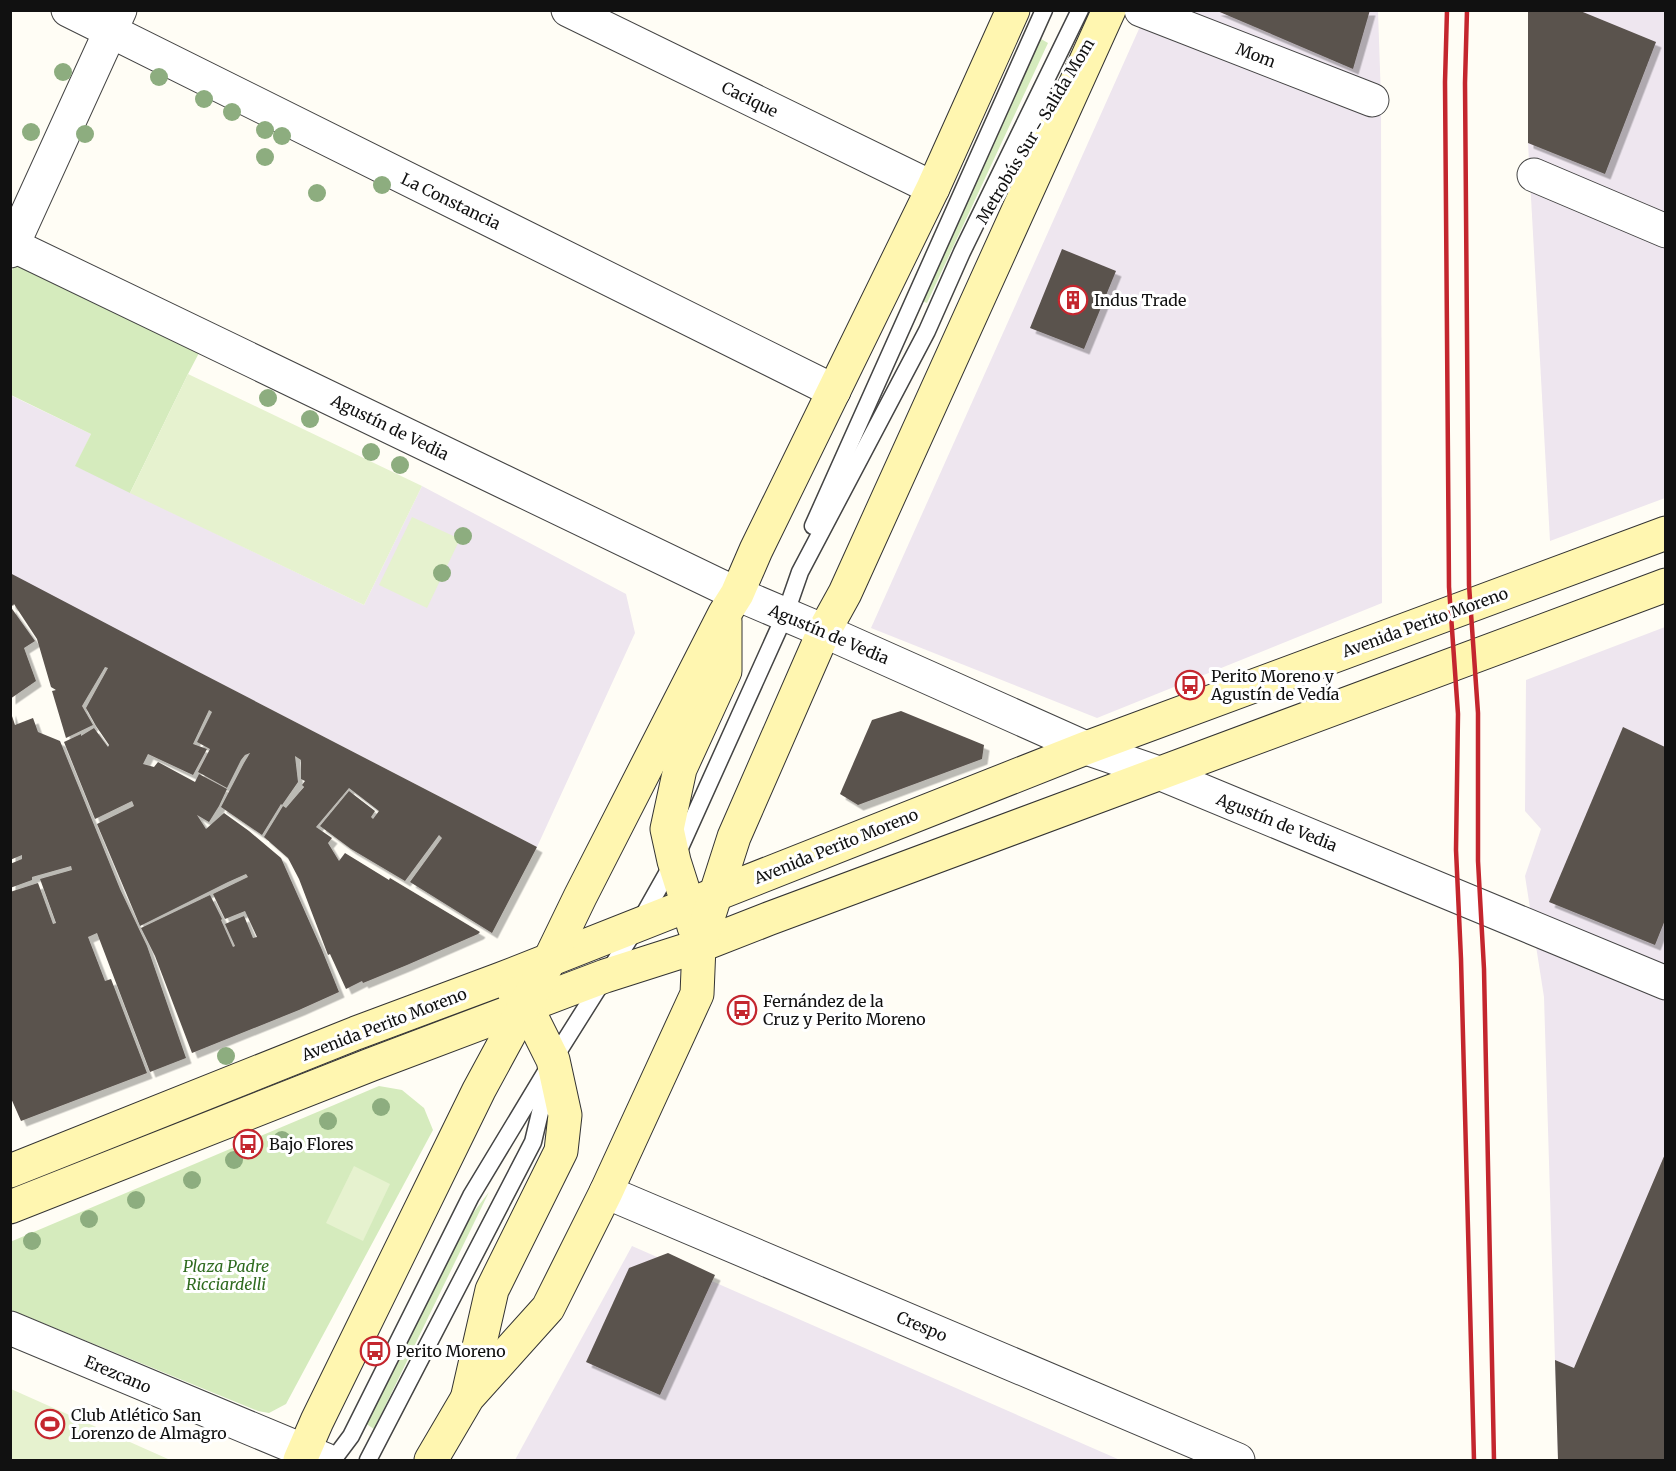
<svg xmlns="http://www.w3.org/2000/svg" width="1676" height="1471" viewBox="0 0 1676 1471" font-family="Merriweather,serif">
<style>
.industrial{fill:#eee6ef}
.green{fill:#d5ebbd}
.pitch{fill:#e6f2cf}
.building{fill:#5a524d;filter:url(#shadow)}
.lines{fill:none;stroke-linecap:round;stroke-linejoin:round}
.lane-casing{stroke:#444;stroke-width:19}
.street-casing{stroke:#444;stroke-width:35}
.secondary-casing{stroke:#333;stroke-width:35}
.lane{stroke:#fff;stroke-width:16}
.street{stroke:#fff;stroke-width:33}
.secondary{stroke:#fff6b0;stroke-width:33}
.rail{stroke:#c4262e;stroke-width:4.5}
.tree{fill:#8dad7f}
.labels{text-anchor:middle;stroke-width:6;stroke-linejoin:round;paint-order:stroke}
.street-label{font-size:16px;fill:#111;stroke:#fff}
.poi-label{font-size:16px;fill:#111;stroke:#fff;text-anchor:start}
.park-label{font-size:16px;font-style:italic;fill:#2f6b1f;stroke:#fff}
</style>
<defs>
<filter id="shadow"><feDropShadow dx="5.5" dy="5.5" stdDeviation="0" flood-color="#0004"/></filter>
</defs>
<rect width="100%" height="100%" fill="#fffdf5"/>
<g class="industrial">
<polygon points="1147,11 1378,11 1381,99 1382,603 1097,718 871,628"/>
<polygon points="1528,11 1666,11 1665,498 1550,541 1528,143"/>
<polygon points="10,395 91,434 76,466 364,605 422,486 626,594 635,633 537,847 11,575"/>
<polygon points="1665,627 1665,1460 1558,1460 1544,997 1525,876 1541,829 1525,811 1526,680"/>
<polygon points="632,1246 1120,1460 515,1460"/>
</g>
<g class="green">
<polygon points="1041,39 1048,43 927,303 919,300"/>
<polygon points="17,261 200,351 188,374 130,493 75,466 91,434 11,395 10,274"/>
<polygon points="379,1086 402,1090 424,1108 433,1130 286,1404 269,1413 258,1411 11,1310 10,1242"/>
<polygon points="489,1192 374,1429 365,1423 464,1225"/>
</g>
<g class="pitch">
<polygon points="188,374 422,486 364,605 130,493"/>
<polygon points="412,517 460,539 427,608 379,585"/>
<polygon points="354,1166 390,1184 363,1241 326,1223"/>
<polygon points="11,1389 168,1459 168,1460 11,1460"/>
</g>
<g class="building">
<polygon points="1215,10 1370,10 1353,69"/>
<polygon points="1528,10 1578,10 1656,42 1605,174 1528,143"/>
<polygon points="1062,249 1116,271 1084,349 1030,328"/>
<polygon points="10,573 195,670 537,847 492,933 410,882 442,838 439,835 405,881 351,849 320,826 349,791 375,811 371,817 373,819 379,811 349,788 316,827 332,838 328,843 339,861 345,853 389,880 390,878 480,932 478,934 407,965 368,981 363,983 362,981 346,989 330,954 328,955 299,879 288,858 264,837 283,806 286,808 304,787 302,785 305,781 301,779 301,760 295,756 298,782 282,805 281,804 262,835 221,807 244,763 250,753 245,755 241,760 227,788 198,772 210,749 197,742 212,712 209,710 193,744 207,749 193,775 148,754 143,764 154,767 158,762 195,782 199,774 227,789 219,806 209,822 197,815 206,829 224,813 249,831 281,858 322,950 339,992 299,1010 192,1053 155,956 141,928 210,895 222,919 221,920 233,947 235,946 225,924 244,916 253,938 257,937 245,911 225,919 213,894 248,877 246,874 228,882 140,926 97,824 134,806 132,801 95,819 64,742 81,734 81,736 94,728 108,747 109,745 96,726 86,708 108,668 105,667 82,706 93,725 66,738 52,691 56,690 51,687 37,639 14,604 13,606 10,603"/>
<polygon points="10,606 35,641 24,648 36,681 10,699"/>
<polygon points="10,710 15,725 33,718 38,732 60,741 120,889 147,946 186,1058 150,1072 97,933 88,937 105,981 111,979 147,1073 21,1121 10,1096 10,892 38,883 53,924 56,923 40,879 72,870 71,866 32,877 32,880 10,888 10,864 22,859 22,855 10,860"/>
<polygon points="901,711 984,745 982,759 858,805 840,794 872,720"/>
<polygon points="1623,727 1665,747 1665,920 1655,945 1549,902"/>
<polygon points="1665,1154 1665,1460 1558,1460 1555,1360 1574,1368"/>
<polygon points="668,1253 715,1275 660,1395 586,1362 629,1268"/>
</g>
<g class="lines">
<g class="lane-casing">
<g id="lane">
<polyline points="1019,159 1050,106"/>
<polyline points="813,526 1044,10"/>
<polyline points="333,1460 351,1436 471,1196 553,1060 638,925 674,861 785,615 800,572 927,331 962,252 1080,10"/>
<polyline points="368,1460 533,1142 549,1075"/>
</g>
</g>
<g class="street-casing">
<g id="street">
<polyline points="68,10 834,391"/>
<polyline points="568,10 933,188"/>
<polyline points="1141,10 1372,100"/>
<polyline points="1534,175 1666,231"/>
<polyline points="10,244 737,594 824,631 1086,748 1159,773 1666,983"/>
<polyline points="10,251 120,10"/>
<polyline points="606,1192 1238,1460"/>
<polyline points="10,1328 326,1460"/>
</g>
</g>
<g class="secondary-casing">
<g id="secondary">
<polyline points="694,927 688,905 674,861 667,829 680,769 725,671 725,621"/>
<polyline points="10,1171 356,1033 501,979 1086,748 1666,533"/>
<polyline points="10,1207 370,1065 526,1006 605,976 699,946 768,919 1666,585"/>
<polyline points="468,1395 492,1290 561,1151 565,1115 553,1060 526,1006 515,994"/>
<polyline points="300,1460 317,1421 479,1090 550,959 580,897 725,613 737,594 756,550 933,188 1013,10"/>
<polyline points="431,1460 468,1397 548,1308 606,1192 697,994 699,946 734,837 824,631 845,593 1109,10"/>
</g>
</g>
<use href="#lane" class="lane"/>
<use href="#street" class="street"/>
<use href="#secondary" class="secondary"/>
<g class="rail">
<polyline points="1447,10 1445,82 1449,587 1458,714 1456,850 1461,959 1474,1460"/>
<polyline points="1467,10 1465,83 1469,585 1478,713 1478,861 1484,969 1494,1460"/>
</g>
</g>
<g class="tree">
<circle cx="63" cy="72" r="9"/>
<circle cx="159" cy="77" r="9"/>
<circle cx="204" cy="99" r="9"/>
<circle cx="232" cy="112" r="9"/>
<circle cx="265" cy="130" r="9"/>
<circle cx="31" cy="132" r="9"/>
<circle cx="85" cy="134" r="9"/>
<circle cx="282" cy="136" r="9"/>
<circle cx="265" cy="157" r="9"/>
<circle cx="382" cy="185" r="9"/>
<circle cx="317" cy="193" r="9"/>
<circle cx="268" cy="398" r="9"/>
<circle cx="310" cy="419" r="9"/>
<circle cx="371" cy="452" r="9"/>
<circle cx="400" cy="465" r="9"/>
<circle cx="463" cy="536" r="9"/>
<circle cx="442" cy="573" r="9"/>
<circle cx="226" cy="1056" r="9"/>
<circle cx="381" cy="1107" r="9"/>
<circle cx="328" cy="1121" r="9"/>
<circle cx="282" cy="1140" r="9"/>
<circle cx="234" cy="1160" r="9"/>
<circle cx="192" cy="1180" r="9"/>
<circle cx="136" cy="1200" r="9"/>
<circle cx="89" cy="1219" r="9"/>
<circle cx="32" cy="1241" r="9"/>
</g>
<defs>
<g id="building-ring" transform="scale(1.5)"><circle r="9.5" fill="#fff" stroke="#c4262e" stroke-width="1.5"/><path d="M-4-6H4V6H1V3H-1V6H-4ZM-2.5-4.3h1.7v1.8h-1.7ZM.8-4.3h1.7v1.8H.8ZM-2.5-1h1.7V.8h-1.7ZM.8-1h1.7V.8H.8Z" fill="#c4262e"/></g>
<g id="bus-ring" transform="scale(1.5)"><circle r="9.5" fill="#fff" stroke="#c4262e" stroke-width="1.5"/><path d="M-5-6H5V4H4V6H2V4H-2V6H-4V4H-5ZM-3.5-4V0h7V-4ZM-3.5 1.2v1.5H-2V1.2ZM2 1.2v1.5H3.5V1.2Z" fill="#c4262e"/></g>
<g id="stadium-ring" transform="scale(1.5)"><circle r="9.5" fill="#fff" stroke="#c4262e" stroke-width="1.5"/><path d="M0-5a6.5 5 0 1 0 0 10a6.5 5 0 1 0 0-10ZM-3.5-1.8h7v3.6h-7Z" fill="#c4262e"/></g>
</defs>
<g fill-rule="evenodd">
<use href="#building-ring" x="1073" y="300"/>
<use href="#bus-ring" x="1190" y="685"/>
<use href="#bus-ring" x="742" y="1010"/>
<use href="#bus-ring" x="248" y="1144"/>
<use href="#bus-ring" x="375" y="1351"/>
<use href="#stadium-ring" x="50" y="1424"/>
</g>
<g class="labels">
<g class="street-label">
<text transform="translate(1256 55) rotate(21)" y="6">Mom</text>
<text transform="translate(750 99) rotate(26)" y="6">Cacique</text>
<text transform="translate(1035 131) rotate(-59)" y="6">Metrobús Sur - Salida Mom</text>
<text transform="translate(451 201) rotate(26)" y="6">La Constancia</text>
<text transform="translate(390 427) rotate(26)" y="6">Agustín de Vedia</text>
<text transform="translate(1425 622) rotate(-20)" y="6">Avenida Perito Moreno</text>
<text transform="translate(829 634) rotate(23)" y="6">Agustín de Vedia</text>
<text transform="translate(1277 822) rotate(22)" y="6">Agustín de Vedia</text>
<text transform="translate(836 846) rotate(-22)" y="6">Avenida Perito Moreno</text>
<text transform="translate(384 1024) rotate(-21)" y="6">Avenida Perito Moreno</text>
<text transform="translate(922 1326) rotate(23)" y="6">Crespo</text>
<text transform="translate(118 1374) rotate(23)" y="6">Erezcano</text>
</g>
<g class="poi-label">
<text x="1094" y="306">Indus Trade</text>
<text x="1211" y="682">Perito Moreno y<tspan x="1211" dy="18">Agustín de Vedía</tspan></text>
<text x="763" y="1007">Fernández de la<tspan x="763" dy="18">Cruz y Perito Moreno</tspan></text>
<text x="269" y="1150">Bajo Flores</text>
<text x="396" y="1357">Perito Moreno</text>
<text x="71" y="1421">Club Atlético San<tspan x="71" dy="18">Lorenzo de Almagro</tspan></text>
</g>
<g class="park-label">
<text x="226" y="1272">Plaza Padre<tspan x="226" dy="18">Ricciardelli</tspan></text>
</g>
</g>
<rect width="1676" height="1471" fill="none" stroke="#111111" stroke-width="24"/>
</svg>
